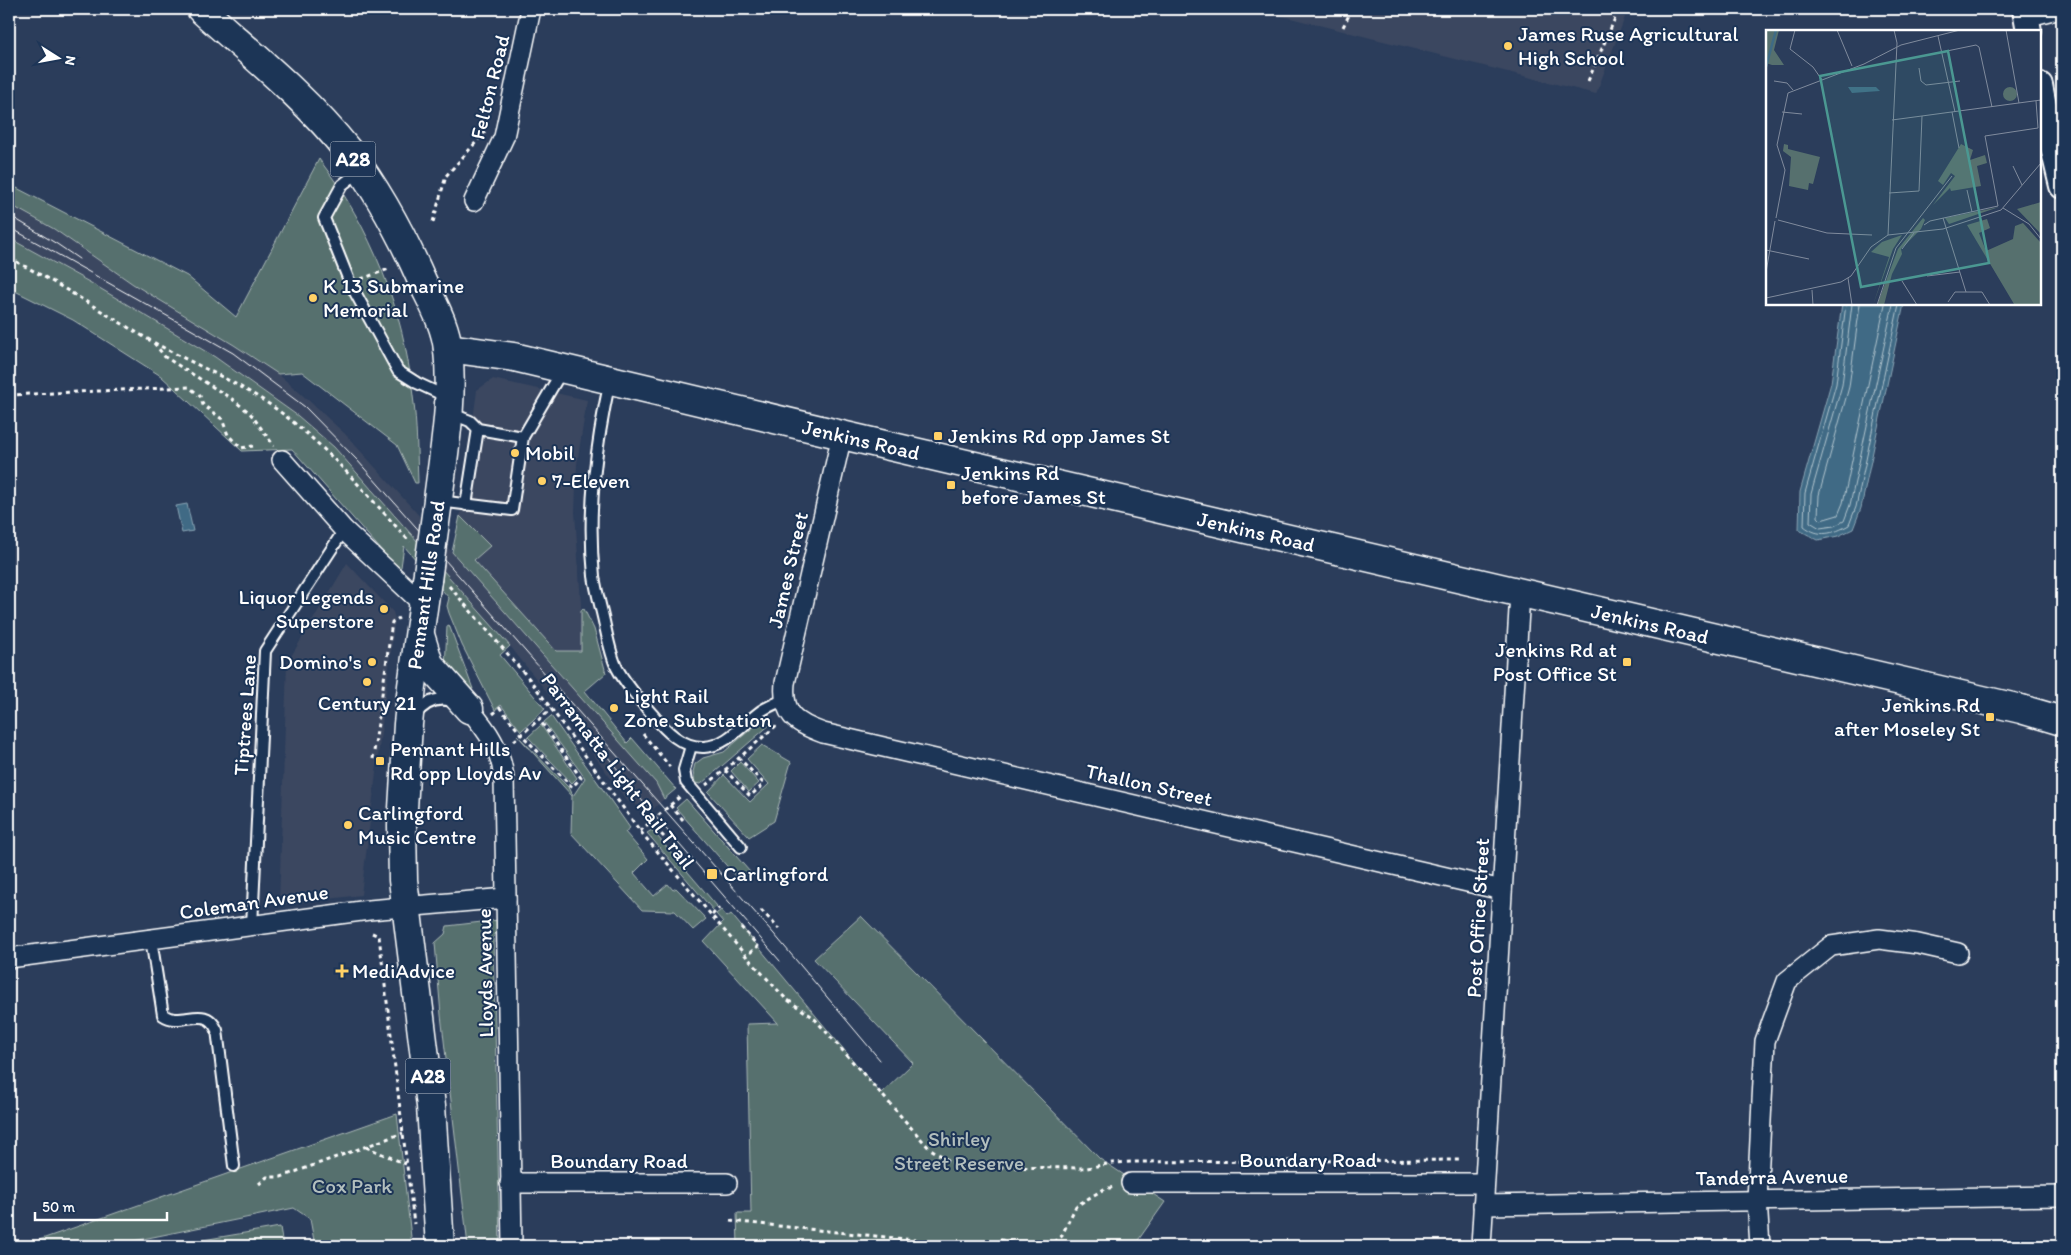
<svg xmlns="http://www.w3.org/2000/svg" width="2071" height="1255" viewBox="0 0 2071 1255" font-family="Itim,sans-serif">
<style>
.built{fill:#3b4760}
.green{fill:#56706e;stroke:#aab8b6}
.water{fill:#3f6b85;stroke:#8ca6b6}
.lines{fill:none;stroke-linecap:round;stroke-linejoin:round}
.shore{stroke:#b2c4ce;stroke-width:1}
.service-casing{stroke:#fff;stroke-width:14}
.minor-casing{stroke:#fff;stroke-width:22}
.tertiary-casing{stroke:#fff;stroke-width:28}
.secondary-casing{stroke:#fff;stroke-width:31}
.trunk-casing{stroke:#fff;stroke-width:31}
.path{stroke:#fff;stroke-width:3;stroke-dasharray:4 4;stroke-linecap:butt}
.service{stroke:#1d3557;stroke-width:10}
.minor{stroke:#1d3557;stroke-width:19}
.tertiary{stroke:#1d3557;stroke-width:24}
.secondary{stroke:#1d3557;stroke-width:28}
.trunk{stroke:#1d3557;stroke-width:28}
.tram{stroke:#fff;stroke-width:1}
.trunk-bridge-casing{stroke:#fff;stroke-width:31;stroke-linecap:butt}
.trunk-bridge{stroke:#1d3557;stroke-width:28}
.poi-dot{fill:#ffd166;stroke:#1d3557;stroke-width:2}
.labels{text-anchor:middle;stroke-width:4;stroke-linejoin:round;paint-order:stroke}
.shield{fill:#1d3557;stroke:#bbc2cd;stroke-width:1}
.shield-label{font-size:20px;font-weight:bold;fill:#fff}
.poi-label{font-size:21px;fill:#fff;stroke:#1d3557;text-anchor:start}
.street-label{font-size:21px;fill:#fff;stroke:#1d3557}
.park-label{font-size:21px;fill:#b3bfbe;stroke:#1d3557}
.inset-river{fill:none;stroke:#3f6b85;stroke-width:2.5}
.inset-road{fill:none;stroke:#808b9d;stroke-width:1}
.view{fill:#4b9892;fill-opacity:0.15;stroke:#4b9892;stroke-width:2.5}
.inset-edge{fill:none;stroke:#fff;stroke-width:2.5}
</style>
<rect width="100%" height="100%" fill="#2b3d5b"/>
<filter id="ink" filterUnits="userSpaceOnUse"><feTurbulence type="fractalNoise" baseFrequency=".02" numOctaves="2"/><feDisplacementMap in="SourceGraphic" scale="10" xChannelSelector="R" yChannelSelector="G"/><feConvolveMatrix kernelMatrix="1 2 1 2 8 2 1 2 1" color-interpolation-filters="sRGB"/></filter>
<g filter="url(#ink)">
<g class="built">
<polygon points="1254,9 1628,9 1596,94"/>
<polygon points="9,204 54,229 133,284 234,345 278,374 307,399 345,434 452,552 656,783 664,799 649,813 640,809 632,800 628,802 561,710 510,646 334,447 298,416 215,357 91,283 9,238"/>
<polygon points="493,379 587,400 577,464 575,512 581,604 581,652 556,651 474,560 490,546 460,516 477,390"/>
<polygon points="347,563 393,612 395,619 361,895 279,905 287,663"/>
</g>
<g class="green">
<path d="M319 159C371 227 404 310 413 396 417 424 417 454 418 483H415L397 445 302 372 278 374 234 345 133 284 54 229 9 204V184L187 276 236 317Z"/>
<polygon points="9,238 91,283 215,357 298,416 334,447 510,646 500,655 545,709 521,731 501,705 495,710 462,645 449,613 447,606 449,598 404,546 401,567 398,569 292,449 242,451 161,376 73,320 9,288"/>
<polygon points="460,516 490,546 474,560 556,651 581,651 581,610 584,609 594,629 606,673 585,691 627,743 632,738 676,789 664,799 656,783 452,552"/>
<polygon points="449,625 473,689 468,690 445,670 447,626"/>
<polygon points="551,716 630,828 625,832 648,859 634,873 654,896 668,884 673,890 676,888 706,919 693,930 675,911 642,910 571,833 572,796 517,735 570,789 573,796 585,778 544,722"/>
<polygon points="769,718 772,723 701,784 695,783 693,772 695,764 703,758 724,752 763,719"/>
<polygon points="541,725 577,778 572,783 528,737"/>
<polygon points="762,745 791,762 774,821 749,837 708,792 724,775 750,802 769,784 747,759"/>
<polygon points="740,762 759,783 749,792 731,771"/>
<polygon points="686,799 750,872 740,881 676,808"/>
<polygon points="652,830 717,906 713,910 647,833"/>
<polygon points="721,910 727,917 731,914 881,1094 913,1063 814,959 861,916 1100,1159 1165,1202 1134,1246 738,1246 737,1213 751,1213 747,1024 778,1023 704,942 723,922 716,914"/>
<polygon points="499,920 499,927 493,938 500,1246 468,1246 441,1015 435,943 445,934 447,926"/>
<polygon points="397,1114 412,1246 315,1246 310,1219 294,1208 109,1246 22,1246"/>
<polygon points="280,1227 283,1246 186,1246 185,1243"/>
</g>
<g class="water">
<polygon points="1842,304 1904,304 1861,508 1853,529 1838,536 1818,540 1799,530 1800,492 1831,383"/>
<polygon points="187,504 193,531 182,533 176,506"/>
</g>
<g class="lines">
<g class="shore">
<path d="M1846 304 1836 384 1805 493 1804 526C1819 538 1833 534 1849 525L1856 507 1899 304"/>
<polyline points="1852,304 1842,385 1811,494 1810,522 1820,528 1834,526 1844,521 1850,505 1893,304"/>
<polyline points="1860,304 1849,387 1819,495 1818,517 1821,520 1838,515 1843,503 1885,304"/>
</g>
<g class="service-casing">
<g id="service">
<polyline points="361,170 342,185 324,218 350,283 398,371 417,383 447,397"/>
<path d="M610 380C596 445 587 510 594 576 596 590 600 604 603 617 607 634 610 654 617 668 626 685 639 699 652 714 665 730 682 748 704 747 727 746 744 723 761 711 769 706 777 703 785 699"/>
<polyline points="450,413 470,421 478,429 523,437"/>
<polyline points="439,501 512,510 523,437 563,369"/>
<polyline points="466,505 478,429"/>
<path d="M415 715C426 701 439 696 455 702"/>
<polyline points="691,746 684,770 686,782 741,847"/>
<polyline points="252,926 265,651 344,530"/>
<path d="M151 939 163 1015C182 1028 205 1003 217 1030L234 1166"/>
</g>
</g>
<g class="minor-casing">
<g id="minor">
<polyline points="2026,17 2056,9"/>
<polyline points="474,201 504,137 531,9"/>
<path d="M842 435 785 683C782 714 795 723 823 733L1502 890"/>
<polyline points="282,460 344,530 423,604"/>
<path d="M469 709C487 730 501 749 504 778L512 1246"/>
<polyline points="9,958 369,910 506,898"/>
<polyline points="510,1183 727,1183"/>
<polyline points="1131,1183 1484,1183"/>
<polyline points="1483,1205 2062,1196"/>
<polyline points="1481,1246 1520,593"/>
<polyline points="1760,1246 1757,1200 1765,1041 1787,981 1831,946 1879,939 1918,944 1958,953"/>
</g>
</g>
<g class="tertiary-casing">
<g id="tertiary">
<polyline points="2025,9 2029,31"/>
<polyline points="2040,85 2050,136 2062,186"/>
</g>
</g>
<g class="secondary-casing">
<polyline id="secondary" points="448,348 514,357 842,435 2021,709 2062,721"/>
</g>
<g class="trunk-casing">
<g id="trunk">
<path d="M201 9C251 54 306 98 348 151 378 191 403 237 423 283 433 304 446 326 448 350 454 403 443 455 437 508"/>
<polyline points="427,580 412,686 408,724 402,826 403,880 431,1106 440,1246"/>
<polyline points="420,635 429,664 469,709"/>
</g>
</g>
<g class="path">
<polyline points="1343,27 1352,9"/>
<polyline points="1588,81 1619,9"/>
<polyline points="433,222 446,176 485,132"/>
<path d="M9 258C59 283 104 314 153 342 198 367 247 385 288 418 334 454 371 499 410 542"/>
<polyline points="361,279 389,269"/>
<polyline points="154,343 165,357 232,399 250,413 274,446"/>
<polyline points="9,395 189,387 200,396 203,405 222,419 228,435 241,448 253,446"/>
<polyline points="449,586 531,681 640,831 746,956 786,999 813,1017 929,1148 951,1162 972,1167 1087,1168 1112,1163 1131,1162 1462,1160"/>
<polyline points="493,714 500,708 521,734 572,787 581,778 539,719"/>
<polyline points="643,734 670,767"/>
<polyline points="514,741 551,709"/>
<polyline points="373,759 392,622 399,618"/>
<polyline points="725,770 739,758"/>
<polyline points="706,785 725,770 750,796 764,784 739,758 778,724"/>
<polyline points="670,805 683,820"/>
<polyline points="650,823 664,837"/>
<polyline points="640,831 682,795"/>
<polyline points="761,910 779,929"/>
<polyline points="712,915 719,908"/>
<polyline points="741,927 758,946 746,956"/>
<polyline points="372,933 379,936 414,1224"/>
<polyline points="366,1147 406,1164"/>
<polyline points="259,1184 267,1177 281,1177 403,1133"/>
<polyline points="730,1221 934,1242 992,1245 1001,1240 1030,1246 1049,1245 1061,1237 1076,1206 1104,1189 1115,1187"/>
</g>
<use href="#service" class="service"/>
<use href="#minor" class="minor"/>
<use href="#tertiary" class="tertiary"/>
<use href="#secondary" class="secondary"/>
<use href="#trunk" class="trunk"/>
<g class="tram">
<polyline points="9,215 57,244 79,259"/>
<polyline points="9,227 233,353 305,407 357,460 774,934 880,1060"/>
<polyline points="600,747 648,808 780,961"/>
</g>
<g class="trunk-bridge-casing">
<polyline id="trunk-bridge" points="427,580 437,508"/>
</g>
<use href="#trunk-bridge" class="trunk-bridge"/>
</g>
</g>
<g class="poi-dot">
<circle cx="1508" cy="46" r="5"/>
<circle cx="313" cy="298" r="5"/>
<rect x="933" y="431" width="10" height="10" rx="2.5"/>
<circle cx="515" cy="453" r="5"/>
<circle cx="542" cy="481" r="5"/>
<rect x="946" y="480" width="10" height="10" rx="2.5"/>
<circle cx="384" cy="609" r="5"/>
<circle cx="372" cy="662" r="5"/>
<rect x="1622" y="657" width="10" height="10" rx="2.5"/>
<circle cx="367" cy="682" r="5"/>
<circle cx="614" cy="708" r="5"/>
<rect x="1985" y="712" width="10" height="10" rx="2.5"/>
<rect x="375" y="756" width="10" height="10" rx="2.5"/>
<circle cx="348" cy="825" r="5"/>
<rect x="706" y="868" width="12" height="12" rx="2.5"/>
<path d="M339.5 963.5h5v5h5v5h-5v5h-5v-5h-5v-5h5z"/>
</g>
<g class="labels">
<g class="shield">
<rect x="330.5" y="141.5" width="45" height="35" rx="4"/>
<rect x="405.5" y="1058.5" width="45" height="35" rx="4"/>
</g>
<g class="shield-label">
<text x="353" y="166">A28</text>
<text x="428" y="1083">A28</text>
</g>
<g class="poi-label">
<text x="1518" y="41">James Ruse Agricultural<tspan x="1518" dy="24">High School</tspan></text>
<text x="323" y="293">K 13 Submarine<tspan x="323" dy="24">Memorial</tspan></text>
<text x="948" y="443">Jenkins Rd opp James St</text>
<text x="525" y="460">Mobil</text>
<text x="961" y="480">Jenkins Rd<tspan x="961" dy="24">before James St</tspan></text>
<text x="552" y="488">7-Eleven</text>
<text x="374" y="604" text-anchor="end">Liquor Legends<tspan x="374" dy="24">Superstore</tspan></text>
<text x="1617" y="657" text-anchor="end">Jenkins Rd at<tspan x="1617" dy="24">Post Office St</tspan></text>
<text x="362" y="669" text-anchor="end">Domino's</text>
<text x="624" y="703">Light Rail<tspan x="624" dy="24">Zone Substation</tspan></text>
<text x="367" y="710" text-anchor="middle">Century 21</text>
<text x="1980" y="712" text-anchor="end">Jenkins Rd<tspan x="1980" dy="24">after Moseley St</tspan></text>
<text x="390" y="756">Pennant Hills<tspan x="390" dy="24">Rd opp Lloyds Av</tspan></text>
<text x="358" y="820">Carlingford<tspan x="358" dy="24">Music Centre</tspan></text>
<text x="723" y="881">Carlingford</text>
<text x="352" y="978">MediAdvice</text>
</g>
<g class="street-label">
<text transform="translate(490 87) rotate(-76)" y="7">Felton Road</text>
<text transform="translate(861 440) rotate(13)" y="7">Jenkins Road</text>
<text transform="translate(1256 532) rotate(13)" y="7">Jenkins Road</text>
<text transform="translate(788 570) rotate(-77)" y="7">James Street</text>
<text transform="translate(426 585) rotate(-82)" y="7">Pennant Hills Road</text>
<text transform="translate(1650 624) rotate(13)" y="7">Jenkins Road</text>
<text transform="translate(245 715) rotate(-86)" y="7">Tiptrees Lane</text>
<text transform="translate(618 771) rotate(53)" y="7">Parramatta Light Rail Trail</text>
<text transform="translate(1149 785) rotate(13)" y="7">Thallon Street</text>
<text transform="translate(254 902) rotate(-8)" y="7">Coleman Avenue</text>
<text transform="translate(1478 918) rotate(-87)" y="7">Post Office Street</text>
<text transform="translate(485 973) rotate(-91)" y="7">Lloyds Avenue</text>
<text x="1308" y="1167">Boundary Road</text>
<text x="619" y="1168">Boundary Road</text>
<text transform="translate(1772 1177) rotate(-1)" y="7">Tanderra Avenue</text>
</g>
<g class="park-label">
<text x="959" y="1146">Shirley<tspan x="959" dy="24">Street Reserve</tspan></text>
<text x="352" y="1193">Cox Park</text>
</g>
</g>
<g transform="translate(1766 30)">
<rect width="275" height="275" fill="#2b3d5b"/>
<path d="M13 0 8 20 18 35H6L0 33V0ZM237 64a7 7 0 1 1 14 0a7 7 0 1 1-14 0ZM18 114 22 115V119L54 127 47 154 43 153 42 160 23 156 25 127 17 121ZM195 114 207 120 204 130 219 125 221 133 211 136 215 156 185 161 184 158 167 175 189 146 185 143 177 155 172 151ZM275 172V204L251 179ZM233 177 183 194 179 188ZM157 188 159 190 155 199 135 219 136 224 126 244 118 275H111L132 219ZM221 189 224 198 213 203 220 221 247 209 249 196 257 193 275 213V275L248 274 201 195ZM136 205 127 219 107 275 123 227 105 222 116 212Z" fill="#56706e"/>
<path d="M82 57H110L114 61 86 63Z" fill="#3f6b85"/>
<path class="inset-river" d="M0 37 10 0"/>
<path class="inset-road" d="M29 0 24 19 47 37 56 50M71 0 86 36M240 0 253 73M172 6 189 82M176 22 210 15 213 17 226 77M153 38 155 51 160 55 194 51M8 51 21 53 27 60M16 82 36 84M186 82 193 118M126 90 275 70M247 136 256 155M201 160 206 182M123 163 153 161 156 86M232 176 219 106 272 98 270 71M237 178 263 194 275 209M10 188 19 140 11 115 22 63 98 34 135 15 194 0M177 188 200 262M12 190 61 203 106 205M158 195 164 191 232 176M122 205 131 13 128 0M136 219 148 203M0 220 43 229M0 242 9 191M161 246 194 242M82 248 86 275M136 251 151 275M46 260 47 275M0 268 75 252 85 246 105 217 122 205 177 199 235 180 275 133M182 272 189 262H216L224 275M111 275 130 218 186 146"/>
<path class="view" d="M182 21 223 233 95 257 54 46Z"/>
<rect width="275" height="275" class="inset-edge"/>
</g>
<rect width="2071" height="1255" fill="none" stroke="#1d3557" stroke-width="30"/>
<rect x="15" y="15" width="2041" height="1225" fill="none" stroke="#fff" stroke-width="2" filter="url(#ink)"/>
<g transform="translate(58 58) rotate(101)" stroke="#1d3557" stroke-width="4" paint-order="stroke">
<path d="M0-4L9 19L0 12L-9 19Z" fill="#ffffff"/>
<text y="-8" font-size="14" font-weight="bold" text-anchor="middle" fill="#ffffff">N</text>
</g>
<path d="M35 1212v8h132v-8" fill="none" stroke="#ffffff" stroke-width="2.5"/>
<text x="42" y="1212" font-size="15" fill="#ffffff" stroke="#1d3557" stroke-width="4" paint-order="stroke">50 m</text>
</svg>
